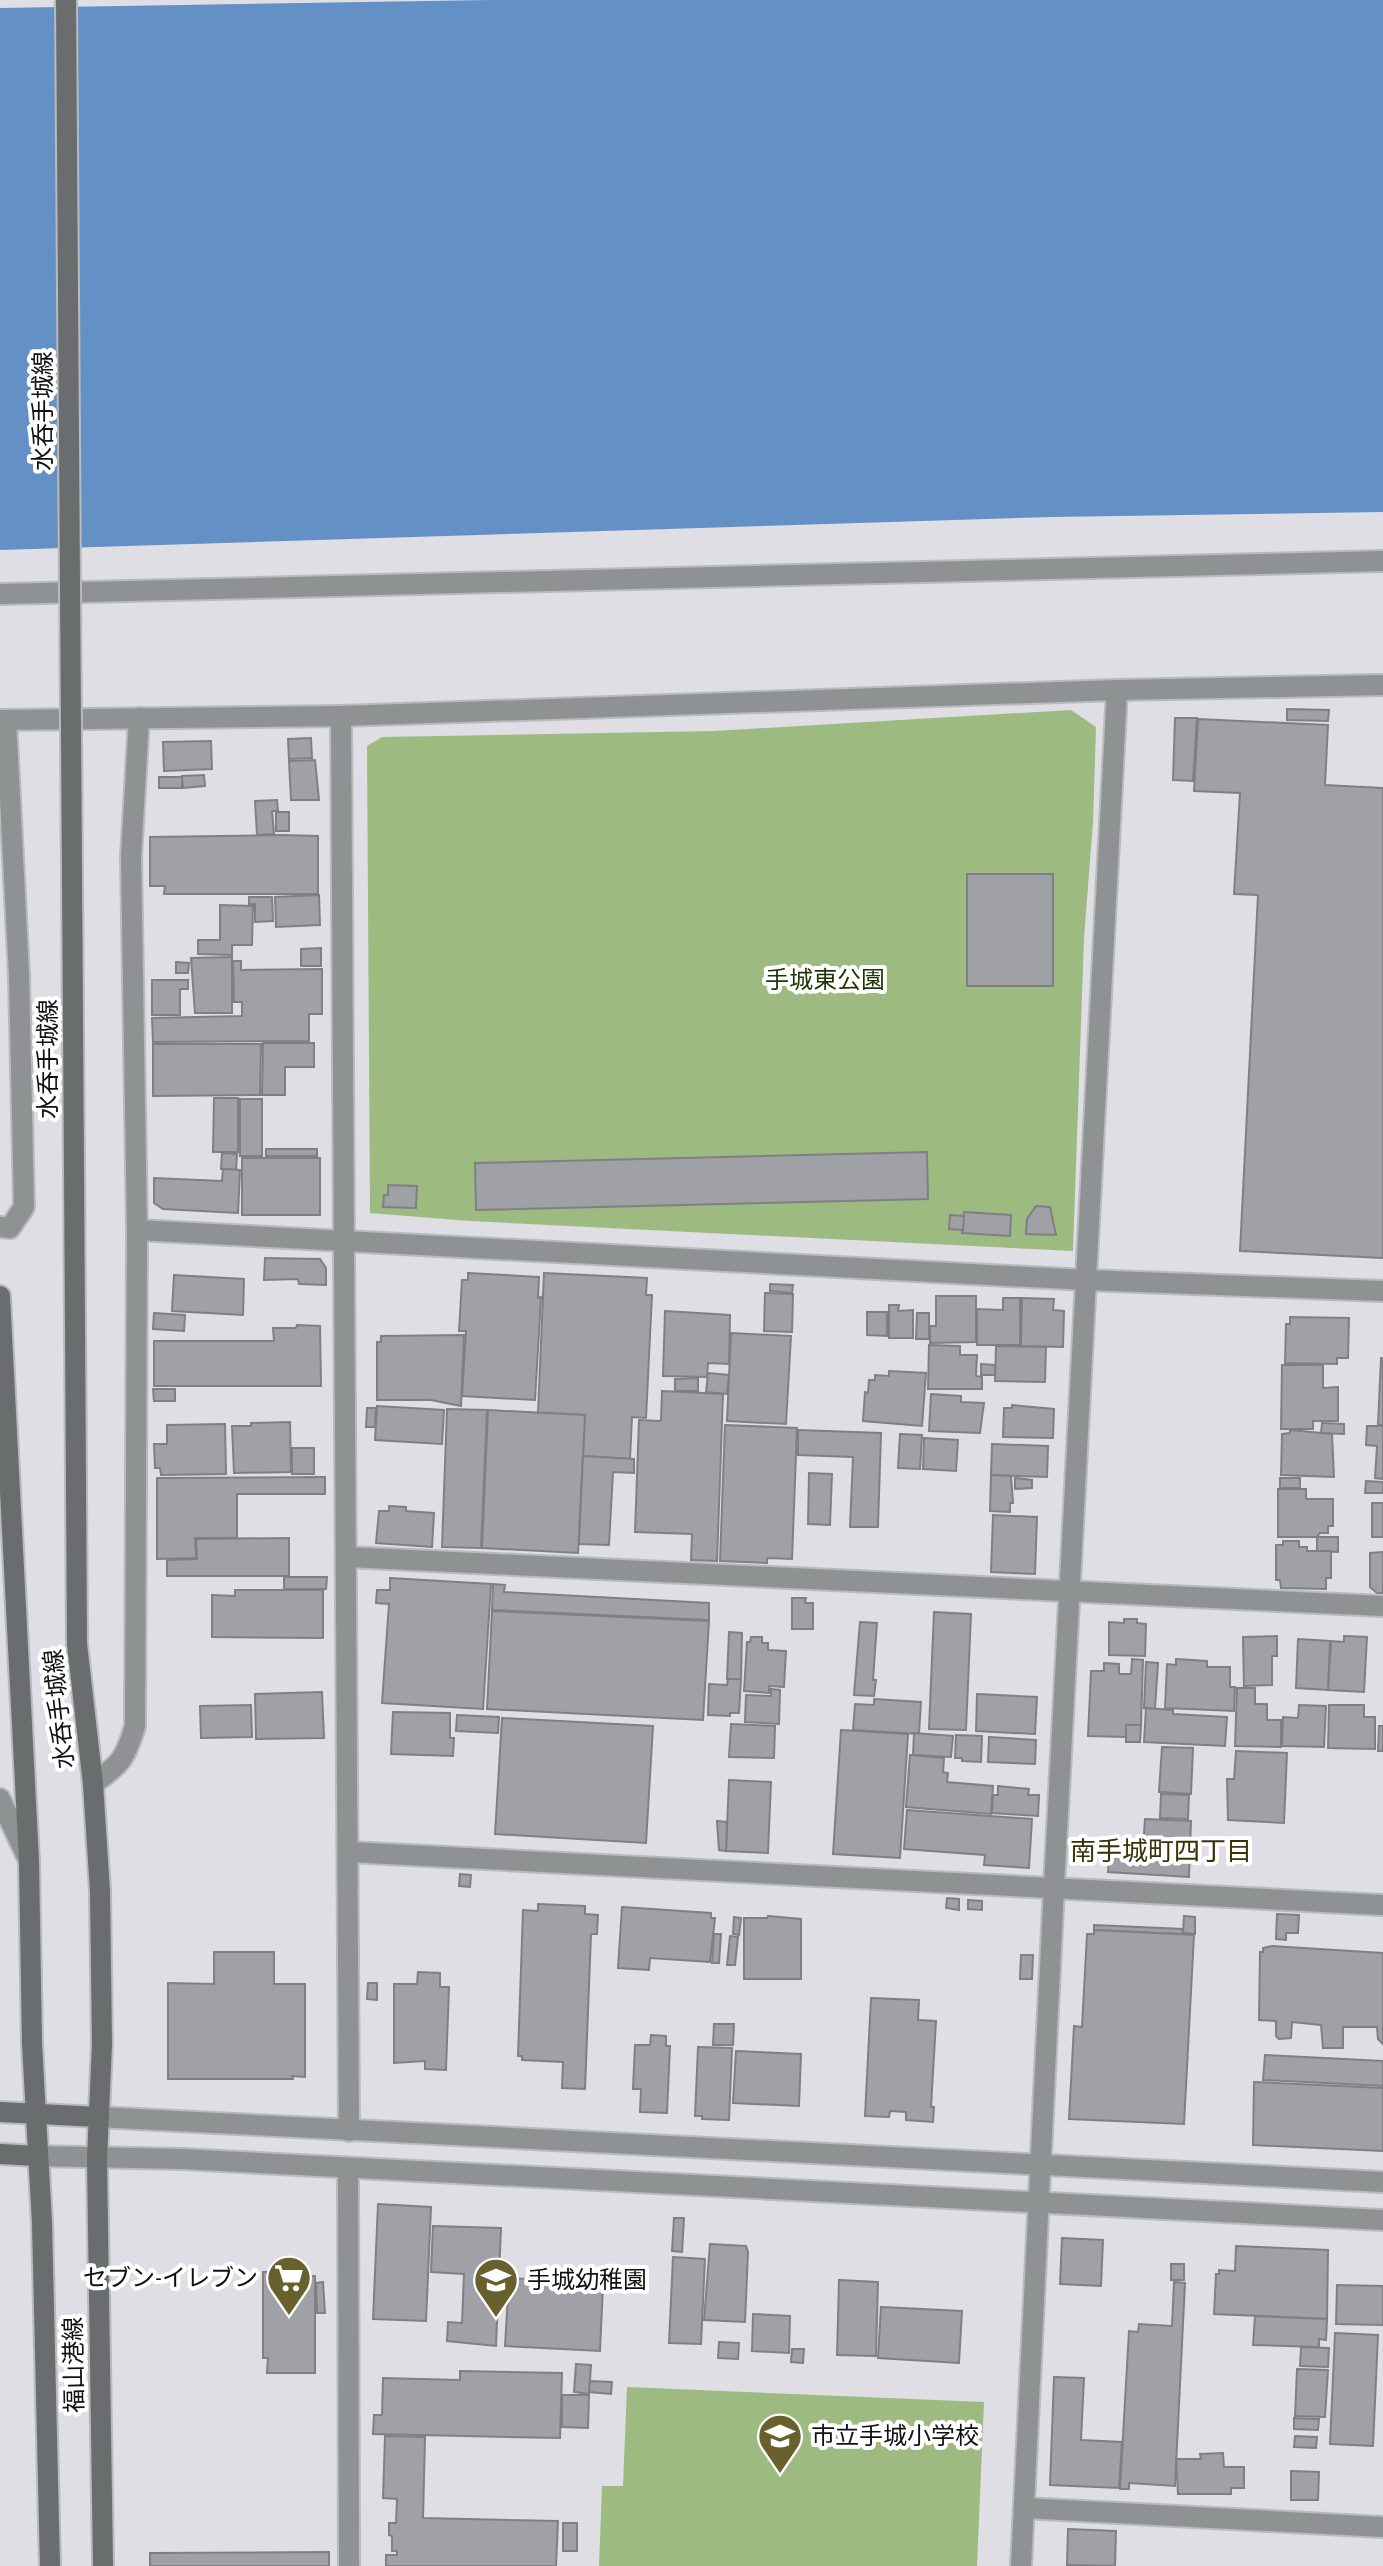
<svg xmlns="http://www.w3.org/2000/svg" width="1383" height="2566" viewBox="0 0 1383 2566" font-family="'PT Sans Narrow','Noto Sans JP',sans-serif">
<style>
.green{fill:#9dbb80}
.water{fill:#6391c6}
.building{fill:#a0a1a6;stroke:#7f7f84;stroke-width:2}
.lines{fill:none;stroke-linecap:round;stroke-linejoin:round}
.minor-casing{stroke:#b9b9be;stroke-width:24}
.tertiary-casing{stroke:#b9b9be;stroke-width:24}
.secondary-casing{stroke:#b9b9be;stroke-width:24}
.minor{stroke:#8f9293;stroke-width:20}
.tertiary{stroke:#8f9293;stroke-width:20}
.secondary{stroke:#696d6e;stroke-width:20}
.secondary-bridge-casing{stroke:#b9b9be;stroke-width:24;stroke-linecap:butt}
.secondary-bridge{stroke:#696d6e;stroke-width:20}
.labels{text-anchor:middle;stroke-width:8;stroke-linejoin:round;paint-order:stroke}
.street-label{font-size:24px;fill:#101012;stroke:#fff}
.park-label{font-size:24px;fill:#1f3304;stroke:#fff}
.poi-label{font-size:24px;fill:#101012;stroke:#fff;text-anchor:start}
.neighbourhood-label{font-size:26px;fill:#383206;stroke:#fff}
</style>
<rect width="100%" height="100%" fill="#dedee4"/>
<g class="green">
<polygon points="1071,710 1096,727 1093,822 1084,938 1073,1251 470,1221 370,1213 367,746 382,737 713,731"/>
<polygon points="627,2387 984,2402 977,2566 599,2566 602,2486 623,2486"/>
</g>
<polygon class="water" points="489,0 1383,0 1383,512 1051,517 0,550 0,8"/>
<g class="building">
<polygon points="1287,709 1329,710 1328,721 1287,720"/>
<polygon points="1175,718 1197,718 1193,781 1173,780"/>
<polygon points="1198,719 1328,725 1325,785 1383,788 1383,1258 1240,1251 1258,895 1234,894 1240,793 1194,791"/>
<polygon points="311,738 312,758 289,759 288,739"/>
<polygon points="211,741 212,769 164,771 163,742"/>
<polygon points="315,760 319,800 291,800 289,761"/>
<polygon points="204,775 205,786 183,788 182,776"/>
<rect x="159" y="777" width="23" height="11"/>
<polygon points="277,800 278,811 272,811 274,834 257,835 255,801"/>
<rect x="276" y="812" width="13" height="19"/>
<polygon points="282,835 318,836 318,894 164,894 165,886 150,886 150,837"/>
<rect x="967" y="874" width="86" height="112"/>
<polygon points="319,895 320,925 276,927 275,897"/>
<polygon points="249,897 272,897 273,921 255,922 255,904 249,904"/>
<polygon points="220,905 253,906 252,945 232,945 232,955 198,954 198,940 220,940"/>
<polygon points="321,948 321,966 301,966 301,949"/>
<polygon points="232,957 232,1013 195,1013 191,958"/>
<polygon points="233,961 241,961 241,970 322,969 322,1014 309,1014 309,1041 153,1042 152,1018 242,1016 242,1002 234,1002"/>
<polygon points="176,962 189,963 188,973 176,973"/>
<polygon points="152,980 188,980 188,989 180,989 180,1015 152,1015"/>
<polygon points="263,1043 314,1043 314,1067 285,1067 285,1095 262,1095"/>
<polygon points="153,1044 261,1044 260,1095 153,1096"/>
<polygon points="214,1098 238,1098 238,1152 213,1152"/>
<rect x="240" y="1099" width="22" height="57"/>
<rect x="266" y="1149" width="51" height="7"/>
<polygon points="927,1152 928,1199 476,1210 475,1163"/>
<polygon points="222,1153 237,1154 236,1170 221,1169"/>
<rect x="242" y="1158" width="78" height="57"/>
<polygon points="223,1169 240,1170 238,1213 163,1209 154,1203 154,1178 222,1181"/>
<polygon points="388,1185 417,1186 416,1208 383,1207 384,1195 388,1195"/>
<polygon points="1036,1206 1050,1207 1056,1235 1026,1234 1027,1219"/>
<polygon points="964,1212 1011,1215 1010,1236 962,1233"/>
<polygon points="950,1215 964,1216 963,1230 949,1229"/>
<polygon points="265,1258 320,1259 326,1268 326,1285 299,1284 298,1279 264,1280"/>
<polygon points="468,1273 539,1277 538,1298 541,1297 535,1400 462,1396 466,1331 459,1331 462,1280 468,1280"/>
<polygon points="544,1273 647,1278 646,1295 652,1295 646,1418 632,1417 630,1459 583,1456 585,1415 538,1413"/>
<polygon points="174,1275 244,1279 243,1315 172,1311"/>
<polygon points="770,1284 793,1285 792,1293 770,1291"/>
<polygon points="765,1293 793,1294 792,1332 764,1331"/>
<polygon points="936,1296 976,1296 976,1342 930,1343 930,1326 936,1326"/>
<polygon points="1003,1298 1020,1298 1020,1345 977,1345 977,1309 1003,1310"/>
<polygon points="1022,1298 1054,1299 1053,1310 1064,1311 1063,1347 1021,1346"/>
<polygon points="889,1305 899,1305 898,1311 913,1310 913,1338 889,1338"/>
<polygon points="665,1311 730,1315 729,1364 708,1363 707,1377 663,1376"/>
<polygon points="867,1312 887,1312 887,1336 867,1335"/>
<polygon points="154,1313 185,1315 184,1331 153,1329"/>
<polygon points="917,1313 929,1313 929,1339 916,1339"/>
<polygon points="1290,1317 1349,1318 1348,1358 1337,1358 1337,1364 1285,1363 1286,1324 1290,1324"/>
<polygon points="297,1325 320,1326 321,1386 154,1386 154,1341 274,1341 273,1328 296,1328"/>
<polygon points="731,1333 791,1336 786,1424 727,1421"/>
<polygon points="464,1335 461,1406 431,1400 377,1400 377,1342 381,1342 381,1336"/>
<polygon points="929,1345 960,1346 960,1355 977,1355 976,1376 982,1377 982,1389 928,1389"/>
<polygon points="996,1346 1046,1347 1045,1382 995,1381"/>
<polygon points="1381,1358 1383,1358 1383,1425 1378,1425"/>
<polygon points="981,1364 995,1365 995,1375 981,1375"/>
<polygon points="1282,1365 1323,1365 1323,1388 1338,1387 1338,1421 1313,1421 1313,1429 1281,1429"/>
<polygon points="889,1371 926,1373 922,1426 863,1421 865,1392 868,1393 869,1380 875,1380 875,1375 889,1376"/>
<polygon points="708,1373 729,1375 727,1394 706,1392"/>
<polygon points="698,1378 698,1391 675,1391 675,1379"/>
<polygon points="153,1389 175,1389 175,1401 154,1401"/>
<polygon points="662,1391 723,1394 717,1561 691,1560 692,1534 635,1532 639,1420 661,1421"/>
<polygon points="931,1394 961,1396 961,1402 984,1403 980,1433 929,1431"/>
<polygon points="1012,1405 1054,1409 1053,1438 1003,1437 1004,1408 1012,1408"/>
<polygon points="377,1406 444,1410 442,1444 375,1440"/>
<polygon points="367,1408 376,1408 375,1427 366,1427"/>
<polygon points="447,1409 487,1410 481,1548 442,1547"/>
<polygon points="488,1410 585,1415 578,1553 482,1548"/>
<polygon points="290,1422 291,1472 234,1473 232,1426 251,1426 251,1423"/>
<polygon points="1322,1423 1344,1424 1344,1434 1321,1433"/>
<polygon points="225,1424 226,1474 161,1475 160,1468 155,1468 154,1444 167,1444 167,1425"/>
<polygon points="725,1425 797,1428 792,1559 767,1558 767,1563 720,1561"/>
<polygon points="1367,1426 1383,1426 1383,1479 1375,1478 1377,1446 1366,1445"/>
<polygon points="798,1430 881,1433 878,1527 850,1527 853,1457 798,1455"/>
<polygon points="1290,1430 1332,1434 1334,1477 1281,1475 1282,1434 1290,1433"/>
<polygon points="900,1434 922,1435 920,1469 898,1468"/>
<polygon points="924,1438 958,1440 956,1471 923,1469"/>
<polygon points="992,1444 1048,1446 1047,1477 991,1475"/>
<rect x="292" y="1448" width="22" height="26"/>
<polygon points="583,1456 634,1459 634,1473 613,1472 609,1545 579,1544"/>
<polygon points="809,1473 832,1474 830,1525 808,1524"/>
<polygon points="991,1475 1011,1476 1013,1503 1010,1503 1010,1512 990,1511"/>
<polygon points="325,1477 325,1494 237,1494 237,1538 195,1538 196,1558 157,1559 157,1478"/>
<polygon points="1015,1478 1032,1480 1032,1488 1015,1489"/>
<rect x="1280" y="1478" width="20" height="10"/>
<polygon points="1366,1481 1383,1482 1383,1493 1365,1493"/>
<polygon points="1278,1489 1306,1489 1306,1499 1333,1499 1333,1526 1328,1526 1328,1533 1320,1533 1317,1537 1278,1537"/>
<rect x="1372" y="1503" width="11" height="34"/>
<polygon points="389,1506 406,1507 406,1511 434,1513 432,1547 376,1543 379,1511 389,1511"/>
<polygon points="993,1515 1037,1517 1035,1574 991,1572"/>
<polygon points="1317,1537 1338,1537 1338,1552 1317,1551"/>
<polygon points="289,1538 289,1576 167,1576 167,1560 197,1559 196,1539"/>
<polygon points="1283,1541 1299,1541 1299,1547 1307,1547 1307,1551 1331,1551 1331,1578 1326,1578 1326,1589 1281,1588 1280,1580 1276,1580 1276,1545 1283,1545"/>
<polygon points="1383,1552 1383,1593 1377,1593 1370,1587 1370,1553"/>
<polygon points="284,1577 327,1577 326,1589 284,1589"/>
<polygon points="390,1578 491,1584 483,1709 382,1703 389,1604 376,1603 377,1590 390,1590"/>
<polygon points="493,1584 505,1585 504,1592 709,1603 709,1620 492,1610"/>
<polygon points="235,1590 323,1590 323,1638 212,1637 212,1595 235,1596"/>
<polygon points="792,1598 806,1598 805,1603 813,1603 813,1629 792,1629"/>
<polygon points="492,1611 709,1621 703,1720 487,1709"/>
<polygon points="934,1612 971,1614 966,1730 929,1729"/>
<polygon points="1124,1619 1137,1619 1137,1623 1146,1624 1145,1656 1109,1655 1109,1622 1124,1623"/>
<polygon points="860,1622 877,1623 873,1680 876,1680 874,1696 854,1695"/>
<polygon points="729,1632 742,1633 741,1679 727,1679"/>
<polygon points="1277,1636 1277,1656 1272,1656 1272,1685 1244,1686 1243,1637"/>
<polygon points="1344,1636 1367,1637 1364,1692 1328,1690 1331,1641 1344,1642"/>
<polygon points="751,1637 762,1637 762,1643 768,1643 768,1650 786,1651 784,1687 769,1686 769,1693 744,1691 747,1642 750,1642"/>
<polygon points="1298,1639 1330,1641 1328,1690 1296,1688"/>
<polygon points="1132,1659 1143,1660 1141,1725 1126,1725 1126,1737 1088,1736 1091,1671 1104,1671 1104,1663 1119,1664 1119,1674 1131,1674"/>
<polygon points="1176,1659 1207,1661 1207,1667 1230,1667 1230,1687 1235,1687 1234,1711 1165,1708 1167,1664 1176,1665"/>
<polygon points="1146,1662 1158,1663 1155,1709 1144,1708"/>
<polygon points="728,1679 741,1679 739,1713 730,1713 730,1716 708,1715 709,1684 727,1685"/>
<polygon points="1237,1688 1255,1688 1255,1704 1267,1704 1267,1720 1281,1720 1281,1747 1235,1746"/>
<polygon points="771,1689 780,1690 779,1724 745,1722 746,1695 771,1696"/>
<polygon points="322,1692 324,1738 256,1739 255,1694"/>
<polygon points="977,1694 1037,1697 1035,1734 976,1731"/>
<polygon points="874,1699 921,1702 919,1734 853,1730 855,1704 874,1705"/>
<polygon points="251,1705 252,1737 201,1738 200,1706"/>
<polygon points="1299,1705 1326,1706 1324,1747 1282,1746 1283,1717 1298,1718"/>
<polygon points="1329,1705 1364,1705 1364,1717 1375,1717 1375,1749 1328,1748"/>
<polygon points="1146,1708 1173,1710 1173,1714 1227,1717 1225,1746 1144,1742"/>
<polygon points="393,1712 450,1713 450,1738 454,1738 453,1756 391,1754"/>
<polygon points="457,1715 499,1717 498,1733 456,1731"/>
<polygon points="502,1718 653,1726 646,1843 495,1834"/>
<polygon points="731,1724 775,1726 774,1758 729,1757"/>
<polygon points="1126,1725 1141,1725 1140,1742 1126,1742"/>
<polygon points="1379,1726 1383,1726 1383,1751 1378,1751"/>
<polygon points="841,1730 908,1734 900,1858 833,1854"/>
<polygon points="914,1733 953,1736 951,1757 913,1755"/>
<polygon points="956,1735 982,1736 981,1762 962,1761 962,1758 955,1758"/>
<polygon points="989,1737 1036,1740 1035,1764 988,1762"/>
<polygon points="1162,1747 1193,1748 1191,1794 1159,1792"/>
<polygon points="1236,1751 1287,1753 1284,1823 1228,1820 1227,1779 1234,1779"/>
<polygon points="910,1755 944,1758 943,1772 948,1773 947,1782 993,1786 991,1814 906,1807"/>
<polygon points="729,1780 771,1782 768,1853 726,1851"/>
<polygon points="998,1786 1029,1789 1028,1795 1039,1795 1038,1816 992,1813 993,1795 998,1795"/>
<polygon points="1161,1794 1189,1795 1188,1819 1160,1818"/>
<polygon points="907,1810 1032,1819 1029,1868 984,1865 985,1855 904,1849"/>
<polygon points="1145,1819 1191,1821 1189,1877 1108,1872 1110,1845 1143,1847"/>
<polygon points="717,1821 727,1822 726,1851 719,1850"/>
<polygon points="460,1874 471,1875 470,1887 459,1886"/>
<polygon points="947,1898 959,1899 959,1910 946,1908"/>
<polygon points="968,1900 982,1901 982,1910 968,1909"/>
<polygon points="538,1904 585,1906 585,1914 598,1915 597,1934 591,1934 585,2089 562,2088 563,2062 522,2060 522,2056 518,2056 523,1910 538,1911"/>
<polygon points="622,1907 711,1913 711,1918 715,1918 710,1962 650,1958 649,1970 618,1968"/>
<polygon points="1277,1914 1299,1915 1298,1933 1286,1933 1286,1940 1276,1939"/>
<polygon points="768,1916 801,1919 801,1979 744,1979 744,1918 767,1918"/>
<polygon points="1184,1916 1195,1917 1195,1934 1183,1933"/>
<polygon points="734,1917 741,1918 739,1935 733,1934"/>
<polygon points="1094,1925 1183,1929 1182,1934 1094,1930"/>
<polygon points="1094,1930 1194,1935 1184,2124 1069,2119 1074,2026 1082,2027 1087,1934 1094,1934"/>
<polygon points="714,1934 721,1934 719,1963 712,1963"/>
<polygon points="730,1936 738,1937 735,1965 727,1965"/>
<polygon points="1272,1946 1383,1953 1383,2044 1378,2039 1377,2027 1343,2027 1343,2048 1323,2048 1321,2025 1292,2022 1291,2038 1279,2039 1276,2036 1276,2021 1259,2020 1260,1952 1263,1952 1263,1948"/>
<polygon points="214,1952 274,1952 274,1984 305,1984 305,2077 292,2076 293,2079 168,2079 168,1983 214,1984"/>
<polygon points="1021,1955 1033,1955 1032,1979 1020,1979"/>
<polygon points="418,1972 440,1973 440,1987 449,1987 446,2070 425,2069 425,2061 394,2063 394,1984 417,1984"/>
<polygon points="368,1983 377,1983 377,2000 367,1999"/>
<polygon points="871,1998 919,2000 918,2020 936,2021 931,2107 934,2107 933,2122 906,2120 906,2112 890,2111 889,2117 865,2116"/>
<polygon points="714,2024 734,2024 733,2045 713,2045"/>
<polygon points="651,2035 666,2036 666,2046 670,2046 667,2113 640,2112 641,2089 633,2089 635,2045 650,2045"/>
<polygon points="698,2047 732,2048 729,2120 702,2119 702,2116 695,2116"/>
<polygon points="736,2051 801,2054 799,2106 733,2103"/>
<polygon points="1265,2055 1383,2061 1383,2086 1263,2080"/>
<polygon points="1254,2082 1383,2088 1383,2151 1253,2145"/>
<polygon points="378,2204 431,2207 426,2321 373,2319"/>
<polygon points="674,2218 684,2218 682,2252 672,2251"/>
<polygon points="433,2226 501,2228 496,2346 447,2341 448,2322 462,2323 464,2274 431,2272"/>
<polygon points="1062,2238 1103,2240 1101,2286 1060,2284"/>
<polygon points="710,2244 746,2246 748,2252 745,2322 704,2320"/>
<polygon points="1236,2246 1328,2250 1327,2319 1214,2314 1216,2274 1219,2274 1219,2270 1235,2271"/>
<polygon points="673,2257 705,2259 701,2344 669,2343"/>
<rect x="1171" y="2264" width="13" height="16"/>
<polygon points="263,2272 282,2272 283,2276 315,2276 315,2373 267,2373 268,2358 263,2358"/>
<polygon points="509,2278 597,2283 597,2286 603,2286 600,2351 505,2346"/>
<polygon points="839,2280 878,2282 876,2356 837,2355"/>
<polygon points="323,2282 325,2313 317,2313 316,2283"/>
<polygon points="1174,2282 1185,2283 1175,2486 1129,2483 1129,2489 1120,2489 1129,2331 1138,2332 1139,2324 1172,2326"/>
<polygon points="1337,2285 1383,2286 1383,2325 1336,2324"/>
<polygon points="881,2307 962,2311 959,2363 878,2358"/>
<polygon points="753,2314 790,2316 789,2353 752,2351"/>
<polygon points="1255,2316 1327,2319 1326,2340 1319,2339 1319,2347 1253,2345"/>
<polygon points="1335,2333 1378,2335 1373,2446 1330,2444"/>
<polygon points="719,2342 739,2343 738,2359 718,2358"/>
<polygon points="1301,2347 1329,2348 1328,2367 1300,2366"/>
<polygon points="792,2349 804,2349 803,2363 791,2362"/>
<polygon points="576,2364 591,2365 589,2394 574,2392"/>
<polygon points="1297,2369 1328,2370 1325,2417 1295,2416"/>
<polygon points="460,2371 562,2373 560,2438 373,2434 374,2415 382,2415 383,2378 460,2380"/>
<polygon points="1054,2377 1084,2378 1081,2440 1122,2442 1119,2488 1050,2485"/>
<polygon points="590,2381 612,2382 611,2394 589,2392"/>
<polygon points="562,2395 589,2395 588,2428 562,2427"/>
<polygon points="1294,2418 1319,2419 1318,2430 1294,2429"/>
<polygon points="385,2436 425,2437 423,2518 558,2521 556,2566 386,2566 386,2555 397,2555 397,2551 392,2551 392,2536 389,2535 389,2523 396,2523 397,2499 383,2498"/>
<polygon points="1295,2436 1317,2437 1316,2448 1294,2447"/>
<polygon points="1223,2453 1224,2467 1244,2467 1244,2488 1231,2488 1231,2494 1178,2494 1176,2459 1201,2459 1200,2454"/>
<polygon points="1291,2471 1319,2472 1318,2500 1291,2500"/>
<rect x="563" y="2523" width="14" height="28"/>
<polygon points="1068,2529 1116,2531 1115,2566 1067,2565"/>
<polygon points="329,2552 329,2566 150,2566 150,2553"/>
</g>
<g class="lines">
<g class="minor-casing">
<g id="minor">
<polyline points="0,594 1383,561"/>
<polyline points="341,716 349,2131"/>
<polyline points="0,720 341,716 1117,690 1383,685"/>
<polyline points="0,1227 10,1228 24,1207 19,975 6,720"/>
<polyline points="137,1230 1086,1280 1383,1291"/>
<polyline points="347,1557 1383,1606"/>
<path d="M93 1784C121 1763 125 1760 135 1726L137 1230 131 857 139 718"/>
<polyline points="0,1799 29,1861"/>
<polyline points="349,1852 1383,1905"/>
<polyline points="348,2170 349,2566"/>
<polyline points="1024,2508 1383,2527"/>
<polyline points="1021,2566 1054,1886 1117,690"/>
</g>
</g>
<g class="tertiary-casing">
<g id="tertiary">
<polyline points="98,2117 1383,2182"/>
<polyline points="36,2156 182,2159 1383,2220"/>
</g>
</g>
<g class="secondary-casing">
<g id="secondary">
<polyline points="74,1169 77,1644 93,1784 100,1891 102,2044 97,2159 103,2566"/>
<polyline points="0,1296 29,1861 32,2044 42,2223 50,2566"/>
<polyline points="0,2112 98,2117"/>
<polyline points="0,2154 36,2156"/>
</g>
</g>
<use href="#minor" class="minor"/>
<use href="#tertiary" class="tertiary"/>
<use href="#secondary" class="secondary"/>
<g class="secondary-bridge-casing">
<polyline id="secondary-bridge" points="66,0 74,1169"/>
</g>
<use href="#secondary-bridge" class="secondary-bridge"/>
</g>
<defs>
<g id="supermarket-pin" transform="scale(2.3)"><path d="M0 17L-7.5 6A9.5 9.5 0 1 1 7.5 6Z" fill="#68612d" stroke="#fff"/><path d="M-6-5.5h2.5l.6 2H6L4.5 2H-2.5L-4.4-4H-6ZM-1.5 3.2a1.3 1.3 0 1 0 .1 0ZM3 3.2a1.3 1.3 0 1 0 .1 0Z" fill="#fff"/></g>
<g id="school-pin" transform="scale(2.3)"><path d="M0 17L-7.5 6A9.5 9.5 0 1 1 7.5 6Z" fill="#68612d" stroke="#fff"/><path d="M0-5L7-2L0 1L-7-2ZM-4 1L0 2.5L4 1V4Q0 6-4 4Z" fill="#fff"/></g>
</defs>
<g fill-rule="evenodd">
<use href="#supermarket-pin" x="289" y="2278"/>
<use href="#school-pin" x="496" y="2280"/>
<use href="#school-pin" x="780" y="2436"/>
</g>
<g class="labels">
<g class="street-label">
<text transform="translate(43 411) rotate(-90)" y="8">水呑手城線</text>
<text transform="translate(48 1059) rotate(-90)" y="8">水呑手城線</text>
<text transform="translate(59 1709) rotate(-96)" y="8">水呑手城線</text>
<text transform="translate(74 2365) rotate(-91)" y="8">福山港線</text>
</g>
<g class="park-label">
<text x="825" y="988">手城東公園</text>
</g>
<g class="poi-label">
<text x="258" y="2286" text-anchor="end">セブン-イレブン</text>
<text x="527" y="2288">手城幼稚園</text>
<text x="811" y="2444">市立手城小学校</text>
</g>
<g class="neighbourhood-label">
<text x="1161" y="1860">南手城町四丁目</text>
</g>
</g>
</svg>
